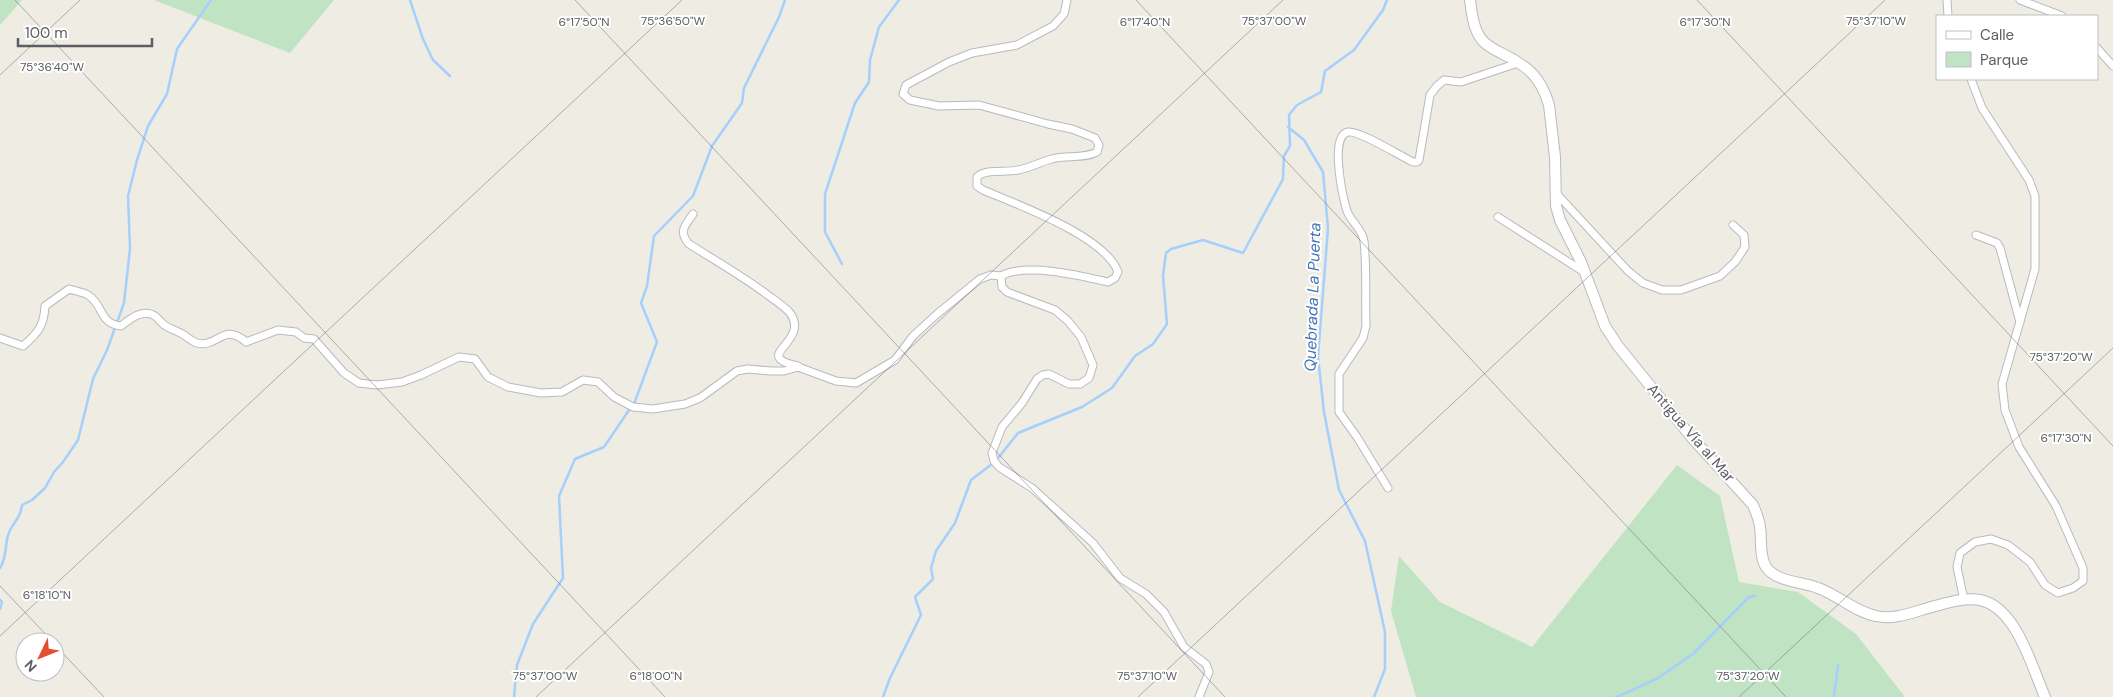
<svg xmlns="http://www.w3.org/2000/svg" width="2113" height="697" viewBox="0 0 2113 697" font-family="'DM Sans',sans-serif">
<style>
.green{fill:#c0e4c3}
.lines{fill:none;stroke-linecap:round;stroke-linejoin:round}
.stream{stroke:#a5d0fc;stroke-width:2.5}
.minor-casing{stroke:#b8babf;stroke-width:9}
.secondary-casing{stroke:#b9bbc1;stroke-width:12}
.minor{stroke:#fff;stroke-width:7}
.secondary{stroke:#fff;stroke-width:10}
.ticks{fill:none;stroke:#5b5e63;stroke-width:1;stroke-opacity:0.45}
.labels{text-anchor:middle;stroke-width:4;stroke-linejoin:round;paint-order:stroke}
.street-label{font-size:15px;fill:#5b5e63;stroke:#fff}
.water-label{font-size:16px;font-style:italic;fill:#4574b6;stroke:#fff}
.ticks-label{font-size:12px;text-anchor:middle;fill:#5b5e63;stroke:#fff;stroke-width:4;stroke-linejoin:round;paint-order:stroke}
</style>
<rect width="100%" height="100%" fill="#eeece3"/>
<g class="green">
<polygon points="0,0 22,0 0,25"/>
<polygon points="154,0 334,0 290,53"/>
<polygon points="1677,465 1720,496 1739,582 1798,592 1856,634 1905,697 1416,697 1391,611 1399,556 1440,602 1532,647"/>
</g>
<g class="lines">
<g class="stream">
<polyline points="410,0 423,39 433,60 450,76"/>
<polyline points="1288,127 1304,140 1323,172 1328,228 1318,357 1324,412 1339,490 1365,541 1385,632 1385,669 1374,697"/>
<polyline points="842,264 825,232 825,194 855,103 869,82 870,60 879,27 899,0"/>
<polyline points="634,404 657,342 641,303 647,286 654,236 693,196 712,146 742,103 744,88 779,17 785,0"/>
<polyline points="999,457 1018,433 1082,407 1112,388 1135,356 1153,344 1167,324 1163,276 1166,253 1171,249 1203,240 1243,253 1283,179 1284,156 1290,146 1289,115 1297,105 1321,92 1325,71 1354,50 1383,10 1387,0"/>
<path d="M0 568C8 556 4 542 10 530 16 519 20 518 22 505L32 500 45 488 54 472 63 462 78 440 93 379 107 350 124 303 130 249 128 196 137 160 148 126 167 94 177 49 211 0"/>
<polyline points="0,600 2,602 0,609"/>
<polyline points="514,697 517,665 533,624 563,578 559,496 575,459 604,447 629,410"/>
<polyline points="883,697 890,678 921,615 915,597 933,579 931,568 936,551 955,523 971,480 992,464"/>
<polyline points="1617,697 1658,678 1693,654 1749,597 1755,596"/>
<polyline points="1834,697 1838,665"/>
</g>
<g class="minor-casing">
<g id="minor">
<path d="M1067 0 1064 14 1053 26 1017 45 972 53 949 62 906 85 903 94 910 100 939 106 979 105 1048 124 1072 129 1095 138 1099 145 1097 152C1084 159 1066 155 1052 159 1040 162 1030 168 1018 170 1006 173 986 168 977 177V186L983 190C1018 205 1105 236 1118 272L1115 278 1108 282C1082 276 1026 262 1001 276L1002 287 1007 292 1055 310 1068 321 1081 337 1093 365 1089 378 1080 384H1069L1049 374 1043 375 1037 379 1022 403 1002 427 992 453 994 461 999 467 1032 488 1093 543 1120 578 1146 594 1164 612 1184 647 1206 664 1209 672 1199 697"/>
<polyline points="1947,0 1948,16"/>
<polyline points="2020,0 2062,16"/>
<polyline points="2097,48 2113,66"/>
<polyline points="1556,193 1628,271 1643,283 1662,290 1681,290 1720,276 1735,262 1745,247 1744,235 1733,225"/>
<path d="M693 214C685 226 678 231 689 244 716 261 744 277 769 296 776 301 785 307 790 313 807 336 771 350 780 359 784 363 793 365 798 366"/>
<polyline points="1498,217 1584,272"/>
<polyline points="1976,235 1997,243 2000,248 2020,322"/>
<path d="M0 338 23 346C38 333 44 326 45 306L69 289C75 291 83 292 88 295 104 305 99 324 121 326 130 319 143 308 155 316 159 319 162 324 166 326 172 330 178 331 184 335 187 337 193 342 197 343 218 348 223 322 246 342L278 330 296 332 304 338 314 339 344 373 359 383 377 385 402 382 421 375 459 357 475 359 488 377 508 387 541 393 562 392 583 380 598 382 614 397 633 407 653 409 685 404 700 398 737 371 748 369 771 371H784L798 367 836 381 856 383 895 360 913 336 937 314 980 279 991 275 1001 276"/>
<path d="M1388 488 1357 437 1339 412V374L1363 338 1366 326C1365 298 1367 268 1364 241 1363 230 1351 222 1347 211 1343 198 1329 136 1348 132 1359 130 1400 156 1413 162H1417L1419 160 1430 95 1437 86 1444 80 1461 82 1518 63"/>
<polyline points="1964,600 1957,567 1960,553 1975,542 1991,539 2008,545 2030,562 2045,585 2058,593 2073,588 2083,581 2083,568 2056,506 2019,447 2005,410 2002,384 2035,269 2035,196 2029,180 1982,108 1971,79"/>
</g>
</g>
<g class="secondary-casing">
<path id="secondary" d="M1470 0C1472 13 1473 29 1482 40 1488 47 1497 51 1505 55 1529 67 1541 78 1549 105L1555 157 1556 206 1560 220 1581 262 1605 326 1618 346 1693 439 1753 505C1756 512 1759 519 1760 527 1762 540 1759 556 1766 567 1776 582 1803 582 1818 588 1838 595 1855 612 1876 616 1893 620 1911 613 1928 608 1944 604 1962 597 1980 600 2016 607 2032 667 2045 697"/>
</g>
<use href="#minor" class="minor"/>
<use href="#secondary" class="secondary"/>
</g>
<path class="ticks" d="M15 0 665 697M575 0 1225 697M1136 0 1786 697M1697 0 2113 446M0 75 80 0M0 586 53 642M0 636 682 0M55 645 104 697M536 697 1283 0M1138 697 1885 0M1739 697 2113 348"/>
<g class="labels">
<g class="street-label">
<text transform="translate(1691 433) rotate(49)" y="5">Antigua Vía al Mar</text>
</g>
<g class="water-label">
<text transform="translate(1312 297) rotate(-88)" y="6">Quebrada La Puerta</text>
</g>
</g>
<g class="ticks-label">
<text x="673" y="25">75°36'50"W</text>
<text x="1274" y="25">75°37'00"W</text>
<text x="1876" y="25">75°37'10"W</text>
<text x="584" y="26">6°17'50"N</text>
<text x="1145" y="26">6°17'40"N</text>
<text x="1705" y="26">6°17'30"N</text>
<text x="52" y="71">75°36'40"W</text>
<text x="2061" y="361">75°37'20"W</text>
<text x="2066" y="442">6°17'30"N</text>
<text x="47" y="599">6°18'10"N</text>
<text x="656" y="680">6°18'00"N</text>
<text x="545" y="680">75°37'00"W</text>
<text x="1147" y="680">75°37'10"W</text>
<text x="1748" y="680">75°37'20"W</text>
</g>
<rect x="1936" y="15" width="162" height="65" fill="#ffffff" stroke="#bdbfc1"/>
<rect x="1946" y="31" width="25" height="8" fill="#ffffff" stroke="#bdbfc1"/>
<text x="1980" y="40" font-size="15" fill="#5b5e63">Calle</text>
<rect x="1946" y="52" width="25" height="15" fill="#c0e4c3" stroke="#bdbfc1"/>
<text x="1980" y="65" font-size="15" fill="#5b5e63">Parque</text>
<g transform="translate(40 657) rotate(227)"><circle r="24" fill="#ffffff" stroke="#bdbfc1"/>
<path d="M0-4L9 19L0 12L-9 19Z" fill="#e34e33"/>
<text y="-8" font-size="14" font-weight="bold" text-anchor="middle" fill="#5b5e63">N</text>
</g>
<path d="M18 38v8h134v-8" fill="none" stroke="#5b5e63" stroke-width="2.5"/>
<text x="25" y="38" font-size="15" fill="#5b5e63" stroke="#ffffff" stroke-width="4" paint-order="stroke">100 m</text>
</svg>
